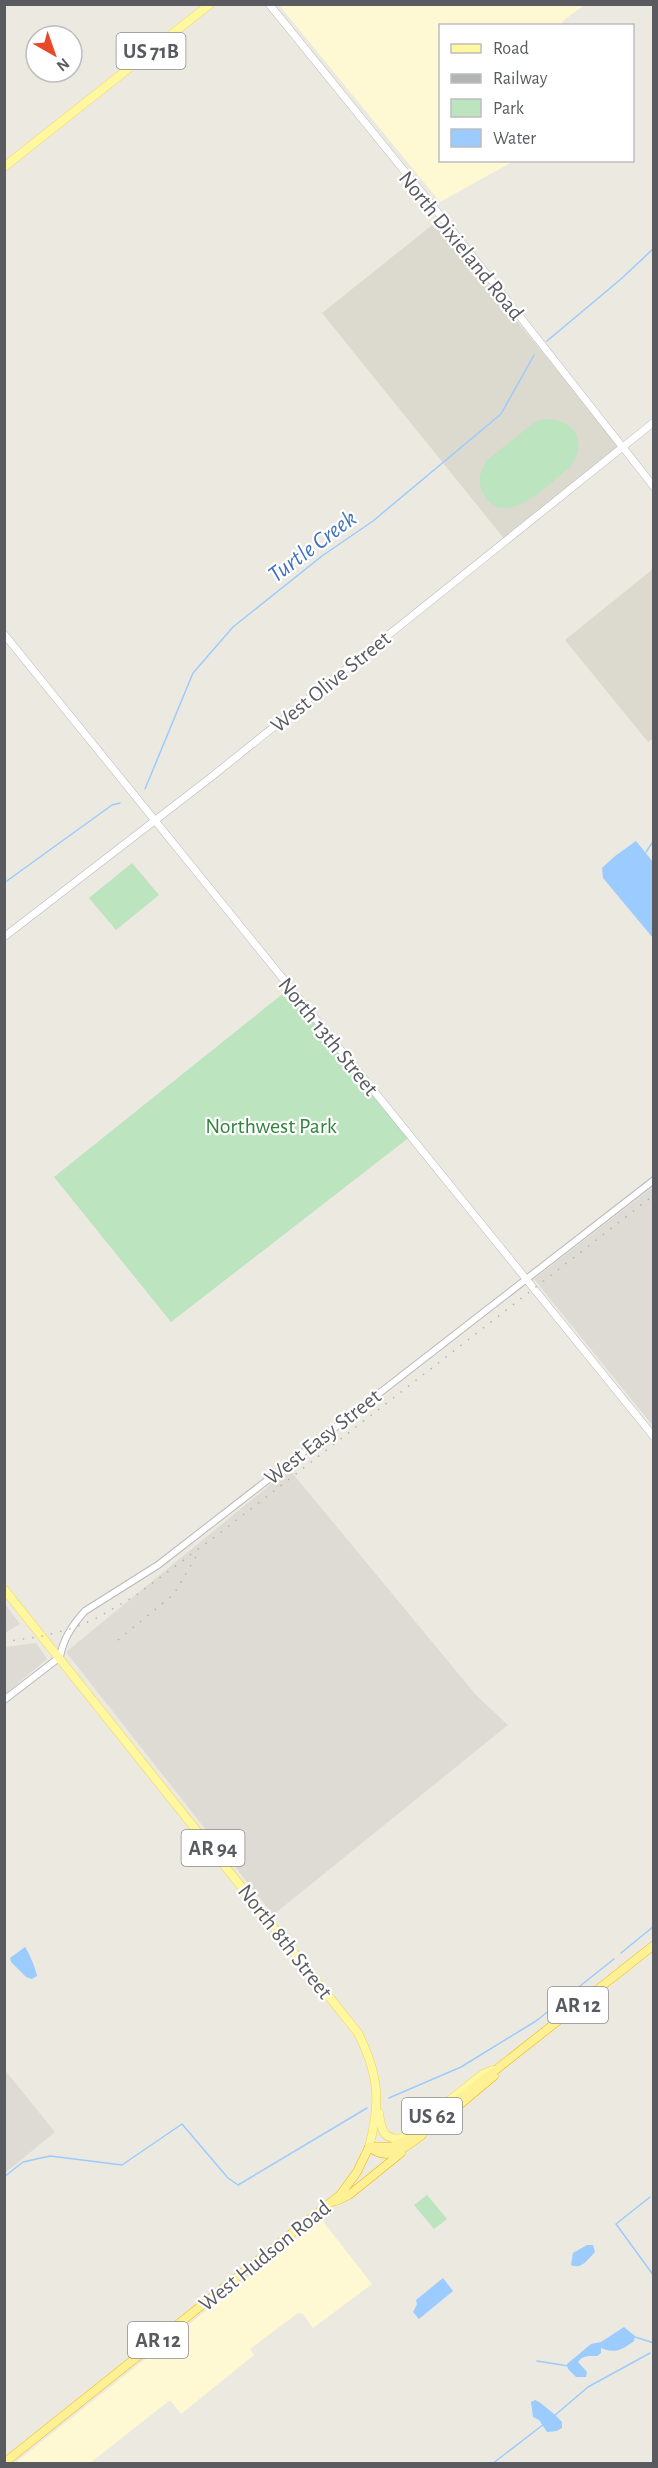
<svg xmlns="http://www.w3.org/2000/svg" width="658" height="2468" viewBox="0 0 658 2468" font-family="'Alegreya Sans',sans-serif">
<style>
.commercial{fill:#fef8d3}
.industrial{fill:#dddbd4}
.education{fill:#dcd9ce}
.green{fill:#bbe4bf}
.water{fill:#9ccbff}
.lines{fill:none;stroke-linecap:round;stroke-linejoin:round}
.stream{stroke:#9ccbff;stroke-width:1.5}
.tertiary-casing{stroke:#b8b9bf;stroke-width:8}
.secondary-casing{stroke:#b6b8bf;stroke-width:8}
.primary-casing{stroke:#f1d353;stroke-width:9}
.trunk-casing{stroke:#ebb700;stroke-width:9}
.tertiary{stroke:#fff;stroke-width:6}
.secondary{stroke:#fff;stroke-width:7}
.primary{stroke:#fff8a1;stroke-width:8}
.trunk{stroke:#fef094;stroke-width:8}
.rail{stroke:#b3b4b4;stroke-width:1.5;stroke-dasharray:1.5 8;stroke-linecap:butt}
.labels{text-anchor:middle;stroke-width:4.5;stroke-linejoin:round;paint-order:stroke}
.shield{fill:#fff;stroke:#8b8c90;stroke-width:1.5}
.shield-label{font-size:21px;font-weight:bold;fill:#595b61}
.street-label{font-size:22px;fill:#595b61;stroke:#fff}
.park-label{font-size:22px;fill:#34843f;stroke:#fff}
.water-label{font-size:24px;font-style:italic;fill:#4073c2;stroke:#fff}
</style>
<rect width="100%" height="100%" fill="#eceae0"/>
<g class="commercial">
<polygon points="279,5 584,5 563,21 562,25 440,26 440,160 514,161 440,202"/>
<polygon points="321,2219 372,2284 313,2328 303,2314 298,2313 250,2349 254,2355 181,2414 170,2400 90,2463 15,2463"/>
</g>
<g class="industrial">
<polygon points="653,1187 653,1426 534,1279"/>
<polygon points="289,1469 476,1695 508,1725 273,1915 66,1652"/>
<polygon points="5,1604 20,1624 5,1633 4,1633"/>
<polygon points="36,1643 47,1659 5,1694 5,1647"/>
<polygon points="4,2069 55,2132 5,2173 4,2173"/>
</g>
<g class="education">
<polygon points="436,222 621,448 506,541 322,313"/>
<polygon points="653,569 654,738 648,742 565,640"/>
</g>
<g class="green">
<path d="M544 419C574 418 588 441 571 466 551 482 502 535 482 491 477 480 481 470 487 460L535 422Z"/>
<polygon points="132,863 159,895 116,930 89,898"/>
<polygon points="290,988 411,1136 171,1322 54,1177"/>
<polygon points="427,2195 447,2219 434,2229 414,2205"/>
</g>
<g class="water">
<polygon points="636,841 653,862 653,938 603,878 602,868 615,856"/>
<path d="M25 1947C29 1952 36 1970 37 1976L32 1979 26 1977 11 1962 10 1958Z"/>
<path d="M587 2245H593L595 2252C588 2259 582 2270 571 2265L573 2253Z"/>
<polygon points="443,2278 453,2291 419,2319 413,2312 417,2304 416,2300"/>
<path d="M624 2327 635 2336 634 2341C622 2350 615 2354 601 2348V2353L597 2356C589 2356 583 2355 578 2362L587 2372 586 2377H576L568 2369 567 2364 591 2344 601 2342Z"/>
<path d="M535 2400C541 2402 558 2417 562 2422V2428L557 2431 547 2432 539 2420 533 2417 531 2402Z"/>
</g>
<g class="lines">
<g class="stream">
<polyline points="547,341 621,279 654,248"/>
<polyline points="145,789 193,673 233,627 322,556 373,521 501,414 534,355"/>
<polyline points="646,852 654,840"/>
<polyline points="4,883 112,805 120,803"/>
<polyline points="621,1953 654,1926"/>
<polyline points="389,2098 461,2067 536,2021 614,1959"/>
<polyline points="4,2177 23,2162 50,2156 122,2165 182,2124 228,2178 238,2185 367,2108"/>
<polyline points="650,2197 616,2224 654,2276"/>
<polyline points="635,2337 654,2343"/>
<polyline points="537,2361 569,2366"/>
<polyline points="554,2416 588,2387 650,2353"/>
<polyline points="492,2464 544,2424"/>
</g>
<g class="tertiary-casing">
<path id="tertiary" d="M4 1700 60 1657C63 1639 72 1625 85 1611L158 1565 654 1180"/>
</g>
<g class="secondary-casing">
<g id="secondary">
<polyline points="269,4 444,220 654,487"/>
<polyline points="4,634 654,1437"/>
<polyline points="4,937 210,778 654,422"/>
</g>
</g>
<g class="primary-casing">
<g id="primary">
<polyline points="4,167 210,4"/>
<path d="M4 1589 358 2033C379 2075 381 2102 369 2147"/>
<path d="M379 2113C381 2129 383 2141 402 2138L483 2074 493 2070"/>
</g>
</g>
<g class="trunk-casing">
<g id="trunk">
<polyline points="457,2107 494,2076"/>
<polyline points="369,2147 391,2147 407,2140 654,1945"/>
<path d="M369 2147C388 2163 405 2148 422 2135"/>
<polyline points="336,2201 349,2195 401,2153"/>
<polyline points="4,2463 340,2195 357,2172 369,2147"/>
</g>
</g>
<use href="#tertiary" class="tertiary"/>
<use href="#secondary" class="secondary"/>
<use href="#primary" class="primary"/>
<use href="#trunk" class="trunk"/>
<g class="rail">
<polyline points="118,1640 174,1594 198,1553"/>
<polyline points="4,1642 43,1636 70,1629 95,1619 135,1596 220,1533 654,1195"/>
</g>
</g>
<g class="labels">
<g class="shield">
<rect x="116.5" y="33" width="69" height="36" rx="4.5"/>
<rect x="181.5" y="1830" width="63" height="36" rx="4.5"/>
<rect x="548" y="1987" width="60" height="36" rx="4.5"/>
<rect x="402" y="2098" width="60" height="36" rx="4.5"/>
<rect x="128" y="2322" width="60" height="36" rx="4.5"/>
</g>
<g class="shield-label">
<text x="151" y="58">US 71B</text>
<text x="213" y="1855">AR 94</text>
<text x="578" y="2012">AR 12</text>
<text x="432" y="2123">US 62</text>
<text x="158" y="2347">AR 12</text>
</g>
<g class="street-label">
<text transform="translate(462 245) rotate(51)" y="8">North Dixieland Road</text>
<text transform="translate(330 681) rotate(-39)" y="8">West Olive Street</text>
<text transform="translate(329 1036) rotate(51)" y="8">North 13th Street</text>
<text transform="translate(322 1436) rotate(-38)" y="8">West Easy Street</text>
<text transform="translate(286 1941) rotate(52)" y="8">North 8th Street</text>
<text transform="translate(264 2255) rotate(-39)" y="8">West Hudson Road</text>
</g>
<g class="park-label">
<text x="271" y="1133">Northwest Park</text>
</g>
<g class="water-label">
<text transform="translate(312 546) rotate(-37)" y="8">Turtle Creek</text>
</g>
</g>
<rect width="658" height="2468" fill="none" stroke="#595b61" stroke-width="12"/>
<rect x="439" y="24" width="195" height="138" fill="#ffffff" stroke="#bdbdc0" stroke-width="1.5"/>
<rect x="451" y="44" width="30" height="9" fill="#fff8a1" stroke="#bdbdc0" stroke-width="1.5"/>
<text x="493" y="54" font-size="18" fill="#595b61">Road</text>
<rect x="451" y="74" width="30" height="9" fill="#b3b4b4" stroke="#bdbdc0" stroke-width="1.5"/>
<text x="493" y="84" font-size="18" fill="#595b61">Railway</text>
<rect x="451" y="99" width="30" height="18" fill="#bbe4bf" stroke="#bdbdc0" stroke-width="1.5"/>
<text x="493" y="114" font-size="18" fill="#595b61">Park</text>
<rect x="451" y="129" width="30" height="18" fill="#9ccbff" stroke="#bdbdc0" stroke-width="1.5"/>
<text x="493" y="144" font-size="18" fill="#595b61">Water</text>
<g transform="translate(54 54) rotate(140)"><circle r="28" fill="#ffffff" stroke="#bdbdc0" stroke-width="1.5"/>
<path d="M0-4.5L10 22L0 15L-10 22Z" fill="#e94929"/>
<text y="-9" font-size="16" font-weight="bold" text-anchor="middle" fill="#595b61">N</text>
</g>
</svg>
